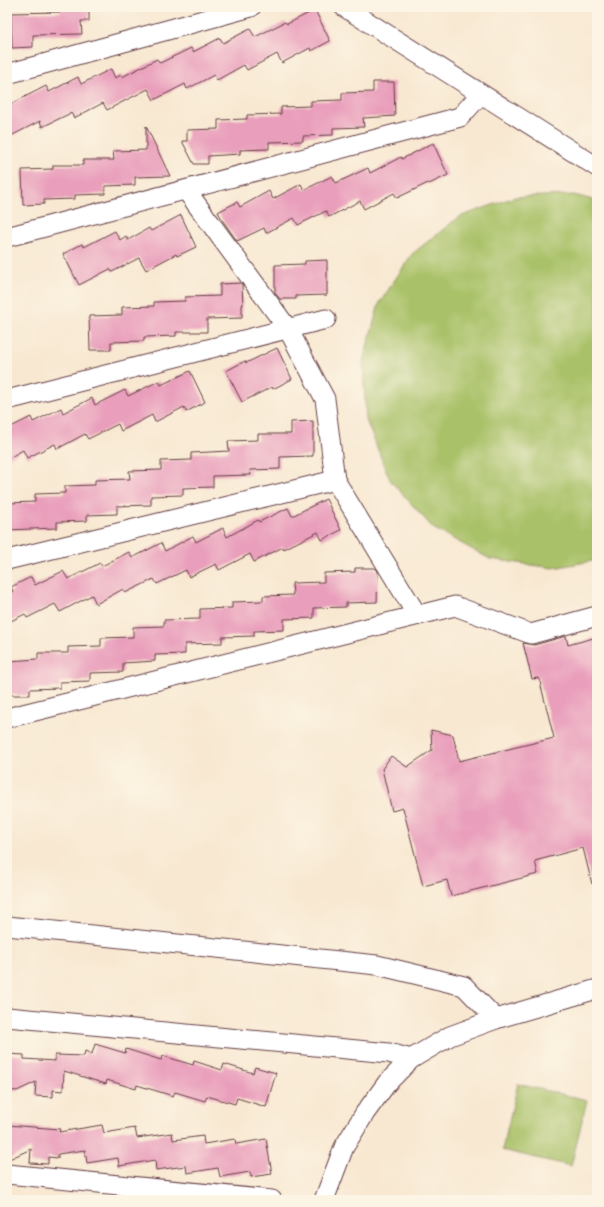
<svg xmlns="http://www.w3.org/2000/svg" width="604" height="1207" viewBox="0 0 604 1207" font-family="'IM FELL Double Pica',serif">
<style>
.green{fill:#a9c167;stroke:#7a7049}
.building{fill:#e99ebb}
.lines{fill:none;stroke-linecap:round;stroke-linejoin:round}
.minor-casing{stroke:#643d44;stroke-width:21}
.minor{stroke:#fff;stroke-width:19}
</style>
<rect width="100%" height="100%" fill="#fcf5e5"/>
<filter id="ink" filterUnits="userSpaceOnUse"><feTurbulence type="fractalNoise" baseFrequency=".025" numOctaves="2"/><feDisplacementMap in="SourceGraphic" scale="8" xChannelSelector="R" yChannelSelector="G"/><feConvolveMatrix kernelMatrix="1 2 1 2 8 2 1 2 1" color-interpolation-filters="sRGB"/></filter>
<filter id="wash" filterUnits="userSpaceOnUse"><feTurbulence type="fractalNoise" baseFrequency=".012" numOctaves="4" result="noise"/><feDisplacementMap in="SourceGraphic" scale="16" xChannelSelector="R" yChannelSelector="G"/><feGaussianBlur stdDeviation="0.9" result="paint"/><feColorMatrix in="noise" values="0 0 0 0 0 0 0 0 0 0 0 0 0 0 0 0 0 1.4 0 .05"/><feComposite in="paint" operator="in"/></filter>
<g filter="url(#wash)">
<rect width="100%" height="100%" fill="#f8e8d1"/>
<g class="green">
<polygon points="574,195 597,201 597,560 553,568 490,559 433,528 390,480 366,420 363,361 379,304 412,254 459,217 515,197"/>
<polygon points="518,1084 587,1100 571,1166 502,1150"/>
</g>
<g id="blocks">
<g class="building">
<polygon points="60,7 89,7 89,21 81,21 82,34 33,35 33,47 12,48 11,13 60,12"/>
<polygon points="315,10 330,41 311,51 310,48 282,63 277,54 247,70 244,65 217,80 214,75 187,89 185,84 154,100 148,89 107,110 103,103 74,118 71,113 42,127 40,121 7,138 7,106 46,86 49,92 78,77 81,84 111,69 115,78 121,75 122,77 157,59 160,63 191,48 193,52 220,38 223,43 250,29 255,37 285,22 287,24"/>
<polygon points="373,82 394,82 395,116 363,118 364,127 333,128 333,135 303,136 303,141 269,142 269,149 240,150 240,154 208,156 208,164 194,164 182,141 187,141 187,130 218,129 218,120 247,119 247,115 281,114 281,107 311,106 311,101 342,100 342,93 373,92"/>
<polygon points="146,126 170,176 135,177 135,185 105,186 105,194 75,195 75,199 44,200 44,204 23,205 22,170 53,169 53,165 83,165 83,160 114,160 113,151 146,150"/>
<polygon points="433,143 448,175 429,184 428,183 397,198 394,193 364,209 360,201 329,217 326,211 298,225 294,218 266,233 264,228 237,241 223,221 218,212 237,202 240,207 269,191 273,199 301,184 304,190 332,176 336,183 368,168 370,173 401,157 402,159"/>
<polygon points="181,215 196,247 177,256 176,254 146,270 139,258 112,272 110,269 79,285 63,254 82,244 84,247 115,231 120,240 126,236 128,240 149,228 151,231"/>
<polygon points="327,260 327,295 296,296 296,299 280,299 275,293 275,265 305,264 305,261"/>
<polygon points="241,283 242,285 243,305 242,305 242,318 207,319 207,332 176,332 176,336 144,337 144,341 111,342 111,350 90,350 89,316 122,315 122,307 154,306 154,302 185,301 185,297 220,296 220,284"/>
<polygon points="277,348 292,379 273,389 272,387 242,402 226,371 245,361 246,363"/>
<polygon points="190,371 205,402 186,412 184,407 155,422 152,415 121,431 118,424 88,439 85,434 57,449 55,444 27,458 23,450 7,459 7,429 31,417 33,422 61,408 63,413 92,398 95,405 125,390 128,396 159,381 161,385"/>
<polygon points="313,421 313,456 280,457 280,469 250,470 251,475 213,476 213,487 183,488 183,495 151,496 151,505 117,506 117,514 87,515 87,521 57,522 57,528 7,530 7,503 35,502 35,494 65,493 65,486 95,485 95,480 130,479 129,471 161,470 161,461 191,460 191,453 229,451 228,441 258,440 258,434 291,434 291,422"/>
<polygon points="326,499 341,530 322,540 318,532 284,549 283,547 254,562 250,554 219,570 216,564 189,577 186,570 157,584 154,579 125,593 123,589 96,604 92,595 60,612 55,604 27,618 25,614 7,623 7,594 13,591 11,587 31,577 35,585 63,571 68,579 100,563 102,566 129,552 132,558 161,543 165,551 193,536 196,542 223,528 227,537 258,520 259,522 288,508 292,516"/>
<polygon points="355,568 375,568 378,571 377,602 346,603 346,607 314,608 314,618 284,619 284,630 254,631 254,636 222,637 222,643 185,644 185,654 155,655 155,661 123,663 123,672 90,673 90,681 60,682 60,688 30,689 30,695 9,695 8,661 38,659 38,653 68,653 68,647 101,646 101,638 133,637 133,627 164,626 164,620 200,619 200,609 232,608 232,602 263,601 263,596 293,595 292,583 324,582 324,573 355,572"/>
<polygon points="566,636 568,645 597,637 597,883 592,884 583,848 535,861 538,874 451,896 447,880 423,886 403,808 392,811 382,769 391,756 407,767 432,750 431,730 453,735 459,761 554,738 539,678 532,679 523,643 534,645"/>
<polygon points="95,1044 125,1053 126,1049 161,1060 163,1056 193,1065 194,1061 222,1070 224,1064 253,1073 255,1067 276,1073 266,1107 237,1098 235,1104 207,1096 205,1101 175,1092 173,1096 137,1085 136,1089 107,1080 106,1084 64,1071 63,1091 53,1090 53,1097 35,1096 36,1082 17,1091 7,1090 7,1054 24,1055 24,1059 55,1061 55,1055 84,1056 85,1051 92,1054"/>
<polygon points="7,1125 60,1129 59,1132 102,1125 104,1133 135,1128 137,1138 172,1133 173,1140 203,1136 204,1144 235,1139 236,1144 266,1139 272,1174 251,1177 250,1172 220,1177 218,1168 187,1173 186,1166 156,1170 155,1160 119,1166 118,1158 87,1163 85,1150 58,1154 58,1158 48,1157 48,1164 30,1163 31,1149 7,1160"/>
</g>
</g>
</g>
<g filter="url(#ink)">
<use href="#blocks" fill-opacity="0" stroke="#643d44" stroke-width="1"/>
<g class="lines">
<g class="minor-casing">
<g id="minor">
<polyline points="344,7 597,167"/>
<polyline points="7,74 251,7"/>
<polyline points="186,190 288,329 325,399 335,480 417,615"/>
<polyline points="7,237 460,117 481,94"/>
<polyline points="7,400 326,319"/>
<polyline points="7,560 335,480"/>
<polyline points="7,718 455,606 531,634 597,616"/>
<polyline points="7,926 377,965 464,986 496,1019"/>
<polyline points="7,1017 389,1053 411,1059"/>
<polyline points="7,1174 272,1200"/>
<polyline points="324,1200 344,1147 365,1113 387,1083 411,1059 450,1036 496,1019 597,989"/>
</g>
</g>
<use href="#minor" class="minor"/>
</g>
</g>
<rect width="604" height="1207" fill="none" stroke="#fcf5e5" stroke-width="24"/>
</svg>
